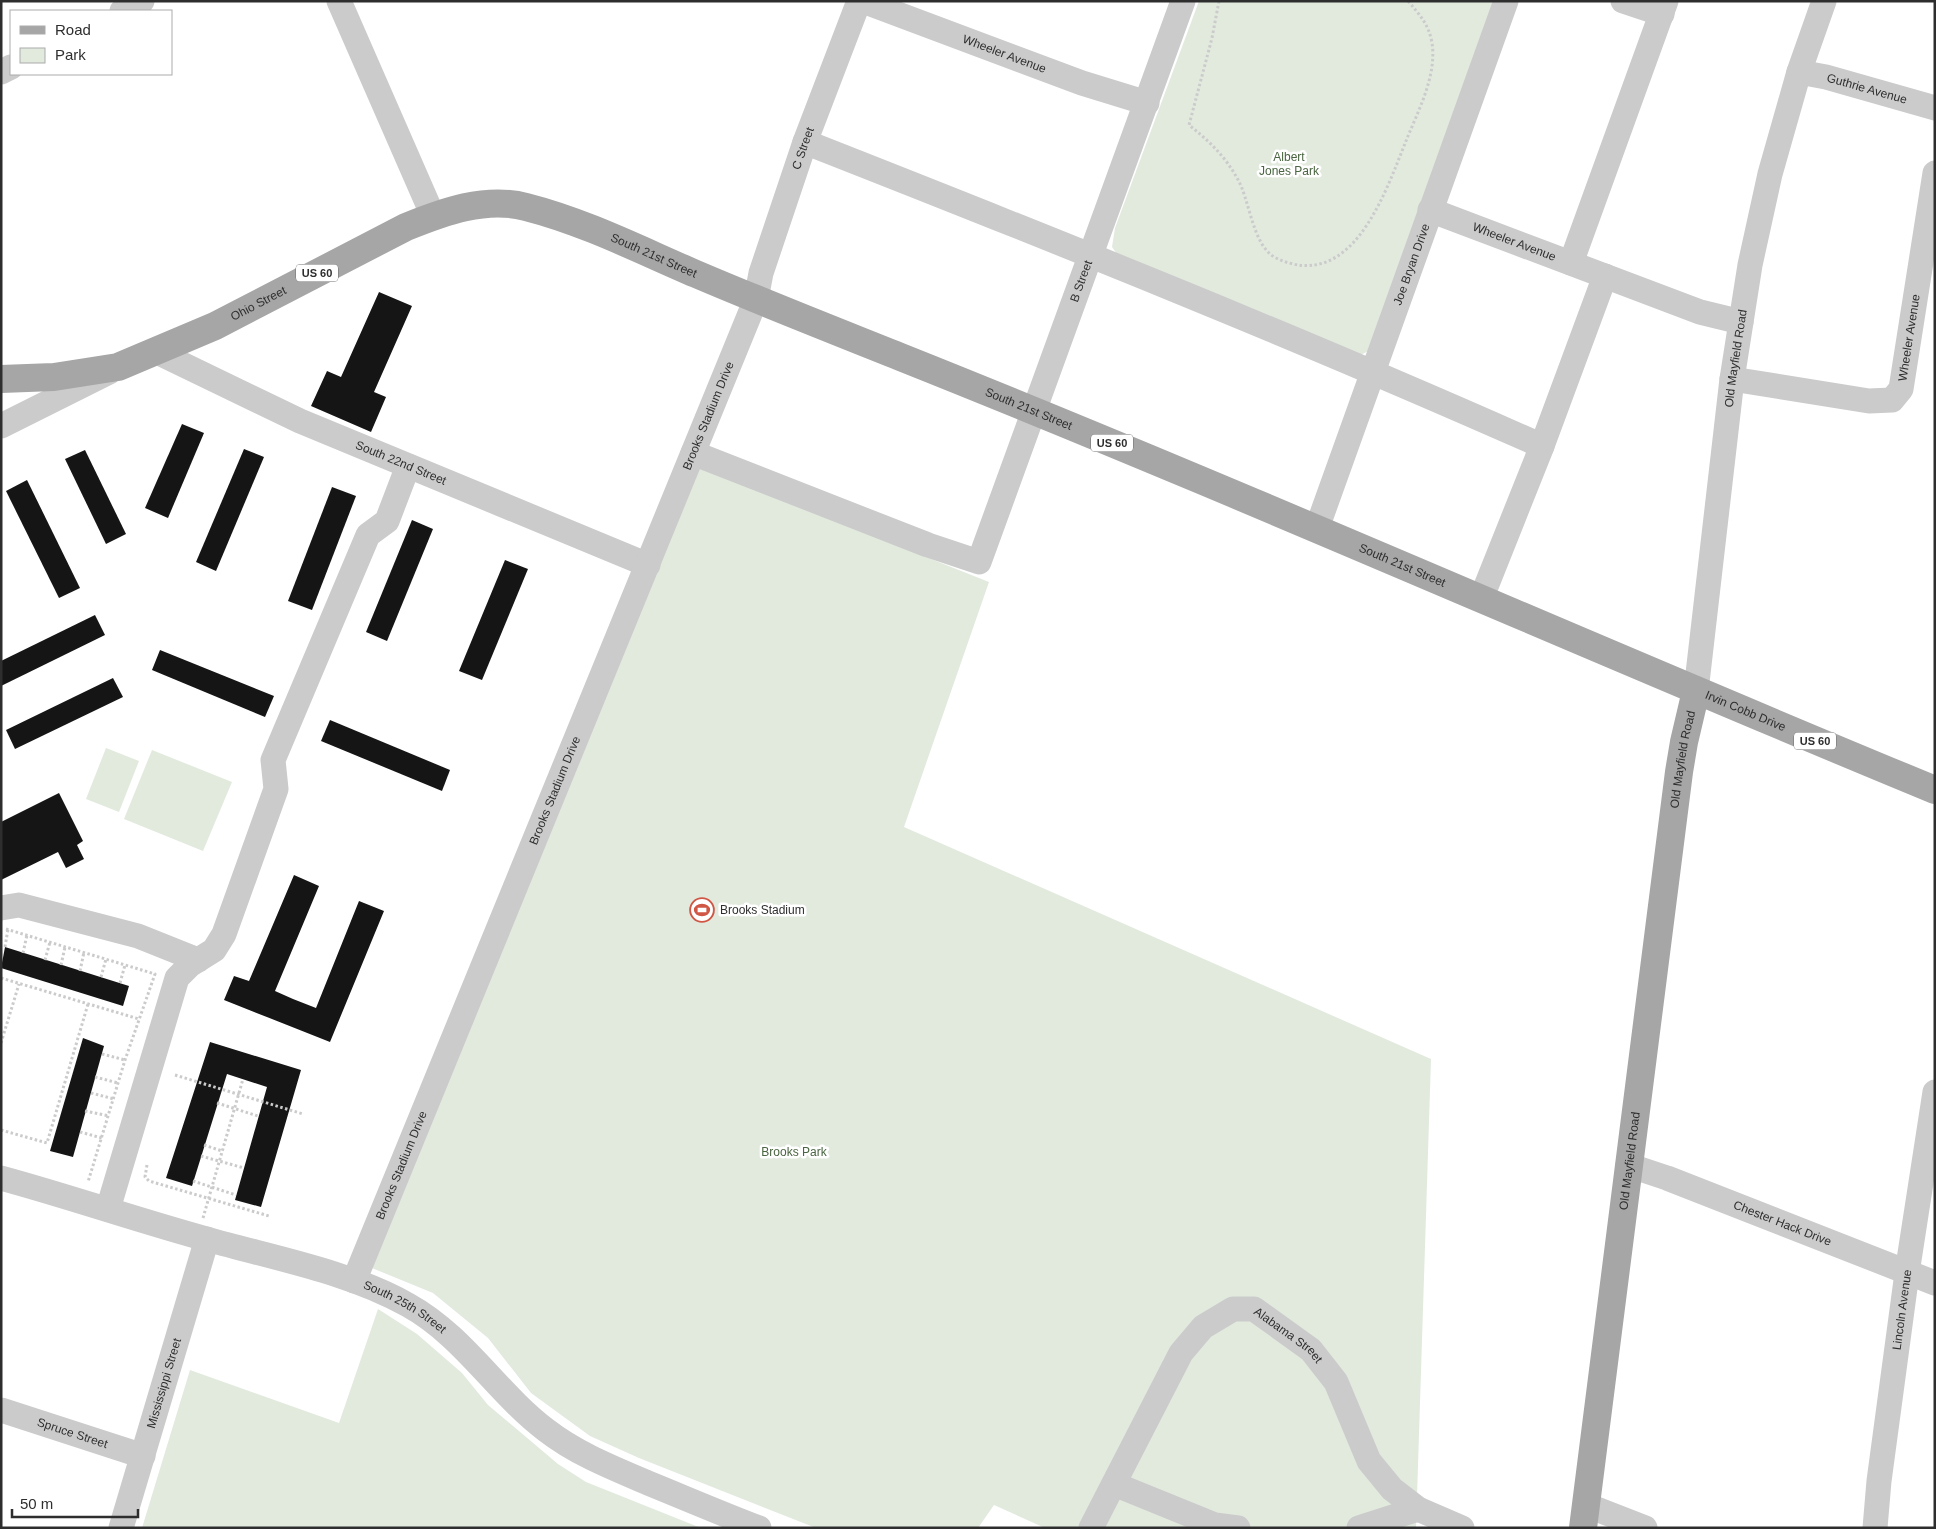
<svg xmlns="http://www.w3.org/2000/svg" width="1936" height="1529" viewBox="0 0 1936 1529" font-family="Helvetica,sans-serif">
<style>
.green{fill:#e2eade}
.building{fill:#151515}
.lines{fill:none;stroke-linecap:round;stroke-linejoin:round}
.path{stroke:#cbcbcb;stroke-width:3;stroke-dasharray:2.5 2.5;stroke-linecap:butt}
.minor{stroke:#cbcbcb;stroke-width:25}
.major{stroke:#a6a6a6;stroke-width:28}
.labels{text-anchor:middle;stroke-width:5;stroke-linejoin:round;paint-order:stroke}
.shield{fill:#fff;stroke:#6d6d6d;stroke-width:1}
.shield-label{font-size:11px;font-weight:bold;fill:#2e2e2e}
.street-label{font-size:12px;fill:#2e2e2e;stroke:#fff}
.park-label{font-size:12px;fill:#4a6541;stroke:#fff}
.poi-label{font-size:12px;fill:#2e2e2e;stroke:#fff;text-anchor:start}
</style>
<rect width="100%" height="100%" fill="#fff"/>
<g class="green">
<polygon points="1199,1 1494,1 1372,349 1357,357 1117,254 1112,247 1115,228"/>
<polygon points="697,466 989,582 904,827 1431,1059 1416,1528 1045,1528 994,1505 978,1528 816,1528 639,1458 590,1436 531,1393 488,1338 433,1293 367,1266"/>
<polygon points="106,748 139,761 119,812 86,799"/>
<polygon points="152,750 232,782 203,851 124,819"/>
<polygon points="378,1309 417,1334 462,1373 488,1405 558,1464 586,1482 701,1528 142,1528 190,1370 339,1423"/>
</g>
<g class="building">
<polygon points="379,292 412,306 374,392 386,397 371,432 311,406 327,371 341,377"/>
<polygon points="182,424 204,433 168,518 145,508"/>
<polygon points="244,449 264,457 216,571 196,562"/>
<polygon points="85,450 126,534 106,544 65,459"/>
<polygon points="27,480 80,588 59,598 6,491"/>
<polygon points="332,487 356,496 312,610 288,601"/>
<polygon points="412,520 433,529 387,641 366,632"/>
<polygon points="505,560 528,569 482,680 459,671"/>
<polygon points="95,615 105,635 1,686 1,661"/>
<polygon points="160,650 274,696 265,717 152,670"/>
<polygon points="113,678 123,697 15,749 6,730"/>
<polygon points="330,720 450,770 442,791 321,741"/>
<polygon points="59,793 83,841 77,845 84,859 66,868 58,852 1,880 1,822"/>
<polygon points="294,875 319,886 275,991 293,999 316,1008 359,901 384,911 330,1042 224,1000 234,976 249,981"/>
<polygon points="5,947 129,986 123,1006 1,968"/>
<polygon points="83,1038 104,1046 73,1157 50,1151"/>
<polygon points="210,1042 301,1070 261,1207 235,1200 267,1087 227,1074 192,1186 166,1178"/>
</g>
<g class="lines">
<g class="path">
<path d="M1219 1 1212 38 1189 125C1208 140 1225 156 1237 178 1250 199 1252 246 1276 258 1352 294 1385 193 1406 141 1418 111 1437 76 1432 43 1429 25 1420 15 1408 1"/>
<polyline points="6,929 155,974 125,1060 88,1182"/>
<polyline points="5,947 8,929"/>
<polyline points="23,953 27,935"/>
<polyline points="45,960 50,942"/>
<polyline points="61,965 65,947"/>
<polyline points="80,971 84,952"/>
<polyline points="101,977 106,959"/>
<polyline points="1,978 139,1019"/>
<polyline points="120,983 125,965"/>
<polyline points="1,1043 19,984"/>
<polyline points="102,1054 125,1060"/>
<polyline points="175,1075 303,1114"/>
<polyline points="95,1077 118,1083"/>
<polyline points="91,1093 114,1099"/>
<polyline points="217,1103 258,1116"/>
<polyline points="85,1111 109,1116"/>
<polyline points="1,1130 47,1143 88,1004"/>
<polyline points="80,1132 102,1138"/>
<polyline points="204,1145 222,1151"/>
<polyline points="201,1156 244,1168"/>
<polyline points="147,1165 145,1177 149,1181 269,1216"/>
<polyline points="193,1181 236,1195"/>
<polyline points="203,1218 243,1079"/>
</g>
<g class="minor">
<polyline points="339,1 433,216"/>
<path id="s1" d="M863 1 1082 83 1147 103"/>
<polyline points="1623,1 1662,14"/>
<polyline points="122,11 142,1"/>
<polyline points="1,72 11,67"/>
<path id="s2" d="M1799 72 1826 77 1935 108"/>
<path d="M805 142C1052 239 1299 338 1542 446"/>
<path id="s3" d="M1430 210 1700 312 1741 322"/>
<polyline points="1571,263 1666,1"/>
<path id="s4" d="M157 352 300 421 648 565"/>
<path id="s5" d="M1732 379 1869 401 1892 400 1901 389 1935 173"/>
<polyline points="1,426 109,372"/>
<path id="s6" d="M693 453 928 545 979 562 1183 1"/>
<path id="s7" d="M1317 528 1506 1"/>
<polyline points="1481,599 1542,446 1605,276"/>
<path id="s8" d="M1696 691 1732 379 1750 265 1770 174 1799 72 1824 1"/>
<polyline points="1,908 19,905 138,936 198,960"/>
<path id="s9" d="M1628 1165 1667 1178 1935 1283"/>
<path id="s10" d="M1 1178C71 1197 140 1221 210 1240 274 1258 350 1272 408 1305 464 1336 496 1392 546 1430 577 1454 613 1468 648 1483 685 1498 722 1514 759 1528"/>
<polyline points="108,1209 177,978 190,965 214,950 224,934 276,789 273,760 368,535 387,521 408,466"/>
<path id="s11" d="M354 1281 756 299 761 273 805 142 859 1"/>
<path id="s12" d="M1 1410 143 1456"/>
<polyline points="1114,1484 1215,1525 1238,1528"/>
<polyline points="1586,1505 1645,1528"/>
<path id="s13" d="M121 1528 207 1239"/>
<path id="s14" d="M1091 1528 1181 1353 1203 1327 1233 1309H1254L1311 1350 1336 1382 1369 1461 1392 1489 1418 1509 1462 1528"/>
<polyline points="1359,1528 1418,1509"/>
<path id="s15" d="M1875 1528 1879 1481 1907 1273 1935 1092"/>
</g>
<g class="major">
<path id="s16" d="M1 379 54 377 118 367 215 326 406 227C443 212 486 196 526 207 585 222 640 250 696 274 764 303 833 330 903 358 1249 496 1590 648 1935 790"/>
<path id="s17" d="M1583 1528 1679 772 1684 742 1696 691"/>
</g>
</g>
<defs>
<g id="stadium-ring" transform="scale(1.25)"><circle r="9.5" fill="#fff" stroke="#d05745" stroke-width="1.5"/><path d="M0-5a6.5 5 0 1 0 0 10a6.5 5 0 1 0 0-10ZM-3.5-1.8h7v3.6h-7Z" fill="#d05745"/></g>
</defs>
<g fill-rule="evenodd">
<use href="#stadium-ring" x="702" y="910"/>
</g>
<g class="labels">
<g class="shield">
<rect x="296" y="264.5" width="42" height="17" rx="4"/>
<rect x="1091" y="434.5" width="42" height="17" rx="4"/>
<rect x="1794" y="732.5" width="42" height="17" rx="4"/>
</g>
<g class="shield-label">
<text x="317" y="277">US 60</text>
<text x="1112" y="447">US 60</text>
<text x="1815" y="745">US 60</text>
</g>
<g class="street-label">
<text dy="4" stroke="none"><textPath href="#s1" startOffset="151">Wheeler Avenue</textPath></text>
<text dy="4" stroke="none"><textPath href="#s2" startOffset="70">Guthrie Avenue</textPath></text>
<text dy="4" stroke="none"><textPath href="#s11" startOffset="1219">C Street</textPath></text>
<text dy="4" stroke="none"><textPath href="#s3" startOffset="90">Wheeler Avenue</textPath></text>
<text dy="4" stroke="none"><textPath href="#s16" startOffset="699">South 21st Street</textPath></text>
<text dy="4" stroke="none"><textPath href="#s7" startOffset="280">Joe Bryan Drive</textPath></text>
<text dy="4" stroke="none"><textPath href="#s6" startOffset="605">B Street</textPath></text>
<text dy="4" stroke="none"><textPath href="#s16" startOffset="272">Ohio Street</textPath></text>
<text dy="4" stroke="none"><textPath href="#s5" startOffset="228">Wheeler Avenue</textPath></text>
<text dy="4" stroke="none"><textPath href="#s8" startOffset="335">Old Mayfield Road</textPath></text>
<text dy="4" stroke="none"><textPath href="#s16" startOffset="1104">South 21st Street</textPath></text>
<text dy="4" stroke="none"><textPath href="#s11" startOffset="935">Brooks Stadium Drive</textPath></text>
<text dy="4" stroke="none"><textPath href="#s4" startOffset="268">South 22nd Street</textPath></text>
<text dy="4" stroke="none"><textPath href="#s16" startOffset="1509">South 21st Street</textPath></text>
<text dy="4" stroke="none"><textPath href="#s16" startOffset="1882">Irvin Cobb Drive</textPath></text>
<text dy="4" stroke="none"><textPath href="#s17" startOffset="775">Old Mayfield Road</textPath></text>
<text dy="4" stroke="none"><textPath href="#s11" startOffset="530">Brooks Stadium Drive</textPath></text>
<text dy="4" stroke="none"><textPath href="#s17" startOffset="370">Old Mayfield Road</textPath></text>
<text dy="4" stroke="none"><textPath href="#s11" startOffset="125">Brooks Stadium Drive</textPath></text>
<text dy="4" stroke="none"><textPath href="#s9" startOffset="165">Chester Hack Drive</textPath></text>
<text dy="4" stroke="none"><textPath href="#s10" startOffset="425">South 25th Street</textPath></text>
<text dy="4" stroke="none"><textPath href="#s15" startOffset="220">Lincoln Avenue</textPath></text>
<text dy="4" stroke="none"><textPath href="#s14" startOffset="330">Alabama Street</textPath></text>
<text dy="4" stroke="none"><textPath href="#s13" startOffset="151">Mississippi Street</textPath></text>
<text dy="4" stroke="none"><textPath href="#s12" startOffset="75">Spruce Street</textPath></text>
</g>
<g class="park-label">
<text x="1289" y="161">Albert<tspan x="1289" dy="14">Jones Park</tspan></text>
<text x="794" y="1156">Brooks Park</text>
</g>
<g class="poi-label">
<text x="720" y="914">Brooks Stadium</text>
</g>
</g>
<rect width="1936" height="1529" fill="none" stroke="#2e2e2e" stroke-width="5"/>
<rect x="10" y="10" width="162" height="65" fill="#ffffff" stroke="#ababab"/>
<rect x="20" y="26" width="25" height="8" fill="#a6a6a6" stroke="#ababab"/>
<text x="55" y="35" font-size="15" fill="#2e2e2e">Road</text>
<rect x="20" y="48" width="25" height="15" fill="#e2eade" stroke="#ababab"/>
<text x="55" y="60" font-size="15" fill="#2e2e2e">Park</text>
<path d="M12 1509v8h126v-8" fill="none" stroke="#2e2e2e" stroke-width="2.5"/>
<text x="20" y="1509" font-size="15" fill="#2e2e2e" stroke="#ffffff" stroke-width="4" paint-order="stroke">50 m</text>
</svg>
